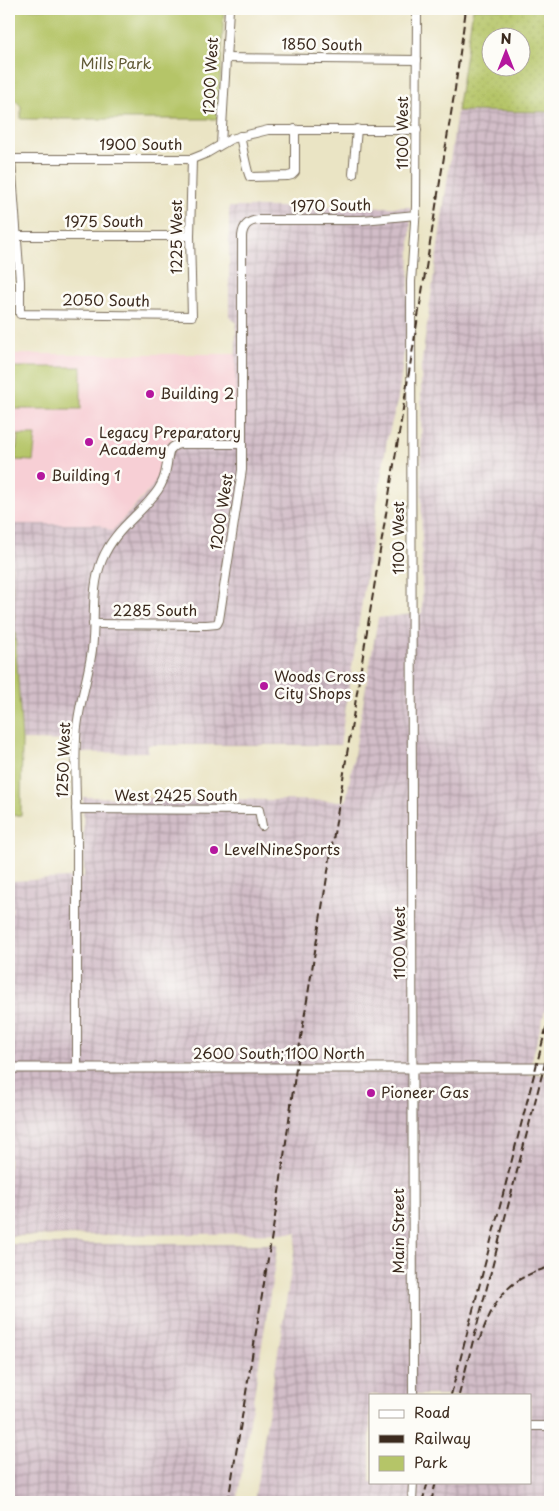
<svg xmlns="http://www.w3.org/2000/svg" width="559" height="1511" viewBox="0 0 559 1511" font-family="'Playpen Sans',sans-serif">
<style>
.built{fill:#f7cfd5}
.industrial{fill:url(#industrial-grid);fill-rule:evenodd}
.grass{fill:url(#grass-dots);stroke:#787843;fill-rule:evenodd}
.park{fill:#b5c568;stroke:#787843}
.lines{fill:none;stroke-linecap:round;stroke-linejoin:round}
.minor-casing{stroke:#786b58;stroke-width:10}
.major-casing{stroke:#786b58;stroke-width:11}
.minor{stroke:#fff;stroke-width:8}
.major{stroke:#fff;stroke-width:9}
.rail{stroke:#3b2a1e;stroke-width:2;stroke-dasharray:8 4;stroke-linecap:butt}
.poi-dot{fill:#b5179e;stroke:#fdfcf7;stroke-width:2}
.labels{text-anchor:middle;stroke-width:5;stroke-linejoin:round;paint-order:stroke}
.street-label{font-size:15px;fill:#3b2a1e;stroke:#fdfcf7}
.park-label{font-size:15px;fill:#605834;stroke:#fdfcf7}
.poi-label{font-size:15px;fill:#3b2a1e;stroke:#fdfcf7;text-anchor:start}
</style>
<defs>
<pattern id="industrial-grid" width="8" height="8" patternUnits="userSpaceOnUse" patternTransform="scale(1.25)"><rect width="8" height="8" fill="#d2bdc8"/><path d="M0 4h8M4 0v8" fill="none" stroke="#ac9aa2"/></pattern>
<pattern id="grass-dots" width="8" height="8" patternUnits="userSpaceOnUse" patternTransform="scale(1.25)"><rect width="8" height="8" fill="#b5c568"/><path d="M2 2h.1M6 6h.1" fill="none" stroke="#9da95a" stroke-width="1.8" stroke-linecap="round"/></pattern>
</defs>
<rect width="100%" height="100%" fill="#fdfcf7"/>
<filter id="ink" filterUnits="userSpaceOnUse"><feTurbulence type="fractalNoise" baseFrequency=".02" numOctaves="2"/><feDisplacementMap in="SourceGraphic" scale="10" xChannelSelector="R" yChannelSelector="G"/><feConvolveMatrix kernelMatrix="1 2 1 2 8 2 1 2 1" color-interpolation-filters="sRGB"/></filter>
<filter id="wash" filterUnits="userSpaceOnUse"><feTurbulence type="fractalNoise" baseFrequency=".0096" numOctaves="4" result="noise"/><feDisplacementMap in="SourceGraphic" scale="20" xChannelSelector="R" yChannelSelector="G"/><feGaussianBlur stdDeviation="1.12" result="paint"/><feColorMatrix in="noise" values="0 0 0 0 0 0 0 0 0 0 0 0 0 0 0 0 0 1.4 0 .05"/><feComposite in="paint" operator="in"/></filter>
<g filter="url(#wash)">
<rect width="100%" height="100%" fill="#eae4c4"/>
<polygon class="built" points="9,354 236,354 235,434 229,438 182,438 171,440 164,449 159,472 154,484 112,531 97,524 9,524"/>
<g class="industrial">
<path d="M457 111 550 112V991L528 1075H550V1502H254L297 1233 9 1236V913L12 912V881L84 877 83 797 346 801 378 618 422 613 421 367ZM370 1395H530V1482H370Z"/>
<polygon points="229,207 411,207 408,322 398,399 387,440 340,745 148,745 148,752 81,753 81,741 22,740 9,524 97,524 112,531 144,497 154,484 159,472 164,449 168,443 182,438 229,438 235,434 236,323 229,317"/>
<polygon points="9,1244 278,1244 237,1502 9,1502"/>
</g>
<path class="grass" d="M473 9H550V112L457 111ZM492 38H522V68H492Z"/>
<g class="park">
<polygon points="9,9 224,9 218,119 21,119 21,106 9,94"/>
<rect x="9" y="367" width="72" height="42"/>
<polygon points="18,435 36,435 33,461 15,460"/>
<polygon points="9,542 22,740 21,815 9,816"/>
</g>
</g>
<g filter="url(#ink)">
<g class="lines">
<g class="minor-casing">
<g id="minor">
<polyline points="226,58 417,60"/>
<path d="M240 136C242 144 247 173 250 177L288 176 292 175 295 172V129"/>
<polyline points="221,144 229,9"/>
<polyline points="9,159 192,159 207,153 231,139 268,130 417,130"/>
<polyline points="11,160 20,281 20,314 192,316 190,236 192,159"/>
<polyline points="353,174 357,129"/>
<polyline points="17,236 190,236"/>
<path d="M93 624 206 625 217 624 219 620 242 470V236C243 226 248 221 258 220H363L416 215"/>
<polyline points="76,809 259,810 262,826"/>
<path d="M77 1068C77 994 77 919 77 845 77 810 74 774 76 739 77 709 88 680 92 650 96 620 90 590 102 560 115 528 140 516 158 490 162 484 165 476 166 469 169 457 166 445 182 444H242"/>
<polyline points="413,1395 411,282 416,207 417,9"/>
<polyline points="530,1426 550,1426"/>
<polyline points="412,1502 413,1482"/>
</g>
</g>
<g class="major-casing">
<polyline id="major" points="9,1068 550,1068"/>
</g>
<use href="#minor" class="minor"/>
<use href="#major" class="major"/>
<g class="rail">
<path d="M479 1341C494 1300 506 1279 550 1267"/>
<polyline points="451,1395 550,1013"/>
<polyline points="459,1395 550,1044"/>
<polyline points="228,1502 280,1186 296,1068 455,89 466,9"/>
<polyline points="422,1502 428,1482"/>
<polyline points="431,1502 436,1482"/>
</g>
</g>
</g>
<g class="poi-dot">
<circle cx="150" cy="394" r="5"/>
<circle cx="89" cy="442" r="5"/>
<circle cx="41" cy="476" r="5"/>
<circle cx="264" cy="686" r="5"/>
<circle cx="214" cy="850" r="5"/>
<circle cx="371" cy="1093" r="5"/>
</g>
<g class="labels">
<g class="street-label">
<text transform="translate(322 45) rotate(1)" y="5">1850 South</text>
<text transform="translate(211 76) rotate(-87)" y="5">1200 West</text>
<text transform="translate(403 133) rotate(-90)" y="5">1100 West</text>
<text x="141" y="150">1900 South</text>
<text transform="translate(331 206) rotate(-1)" y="5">1970 South</text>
<text x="104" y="227">1975 South</text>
<text transform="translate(177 237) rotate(-90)" y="5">1225 West</text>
<text transform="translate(106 301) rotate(1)" y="5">2050 South</text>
<text transform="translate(222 512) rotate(-81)" y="5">1200 West</text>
<text transform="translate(399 538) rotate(-90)" y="5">1100 West</text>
<text x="155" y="616">2285 South</text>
<text transform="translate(64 760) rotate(-88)" y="5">1250 West</text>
<text x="176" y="801">West 2425 South</text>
<text transform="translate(400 943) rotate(-90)" y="5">1100 West</text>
<text x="279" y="1059">2600 South;1100 North</text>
<text transform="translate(399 1231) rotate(-90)" y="5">Main Street</text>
</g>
<g class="park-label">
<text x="116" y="69">Mills Park</text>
</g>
<g class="poi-label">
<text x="160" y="399">Building 2</text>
<text x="99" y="438">Legacy Preparatory<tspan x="99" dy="17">Academy</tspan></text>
<text x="51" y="481">Building 1</text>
<text x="274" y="682">Woods Cross<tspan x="274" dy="17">City Shops</tspan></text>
<text x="224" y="855">LevelNineSports</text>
<text x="381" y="1098">Pioneer Gas</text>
</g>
</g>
<rect width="559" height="1511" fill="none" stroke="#fdfcf7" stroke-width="30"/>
<rect x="369" y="1394" width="162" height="90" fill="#fdfcf7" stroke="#afa8a0"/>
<rect x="379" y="1410" width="25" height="8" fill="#ffffff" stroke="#afa8a0"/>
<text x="414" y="1418" font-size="15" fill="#3b2a1e">Road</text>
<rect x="379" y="1435" width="25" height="8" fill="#3b2a1e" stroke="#afa8a0"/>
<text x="414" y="1444" font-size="15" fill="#3b2a1e">Railway</text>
<rect x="379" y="1456" width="25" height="15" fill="#b5c568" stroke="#afa8a0"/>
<text x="414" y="1468" font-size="15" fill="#3b2a1e">Park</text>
<g transform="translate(506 52)"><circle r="24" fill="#fdfcf7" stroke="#afa8a0"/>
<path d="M0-4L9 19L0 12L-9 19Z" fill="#b5179e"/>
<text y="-8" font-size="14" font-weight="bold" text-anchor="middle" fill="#3b2a1e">N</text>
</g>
</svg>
